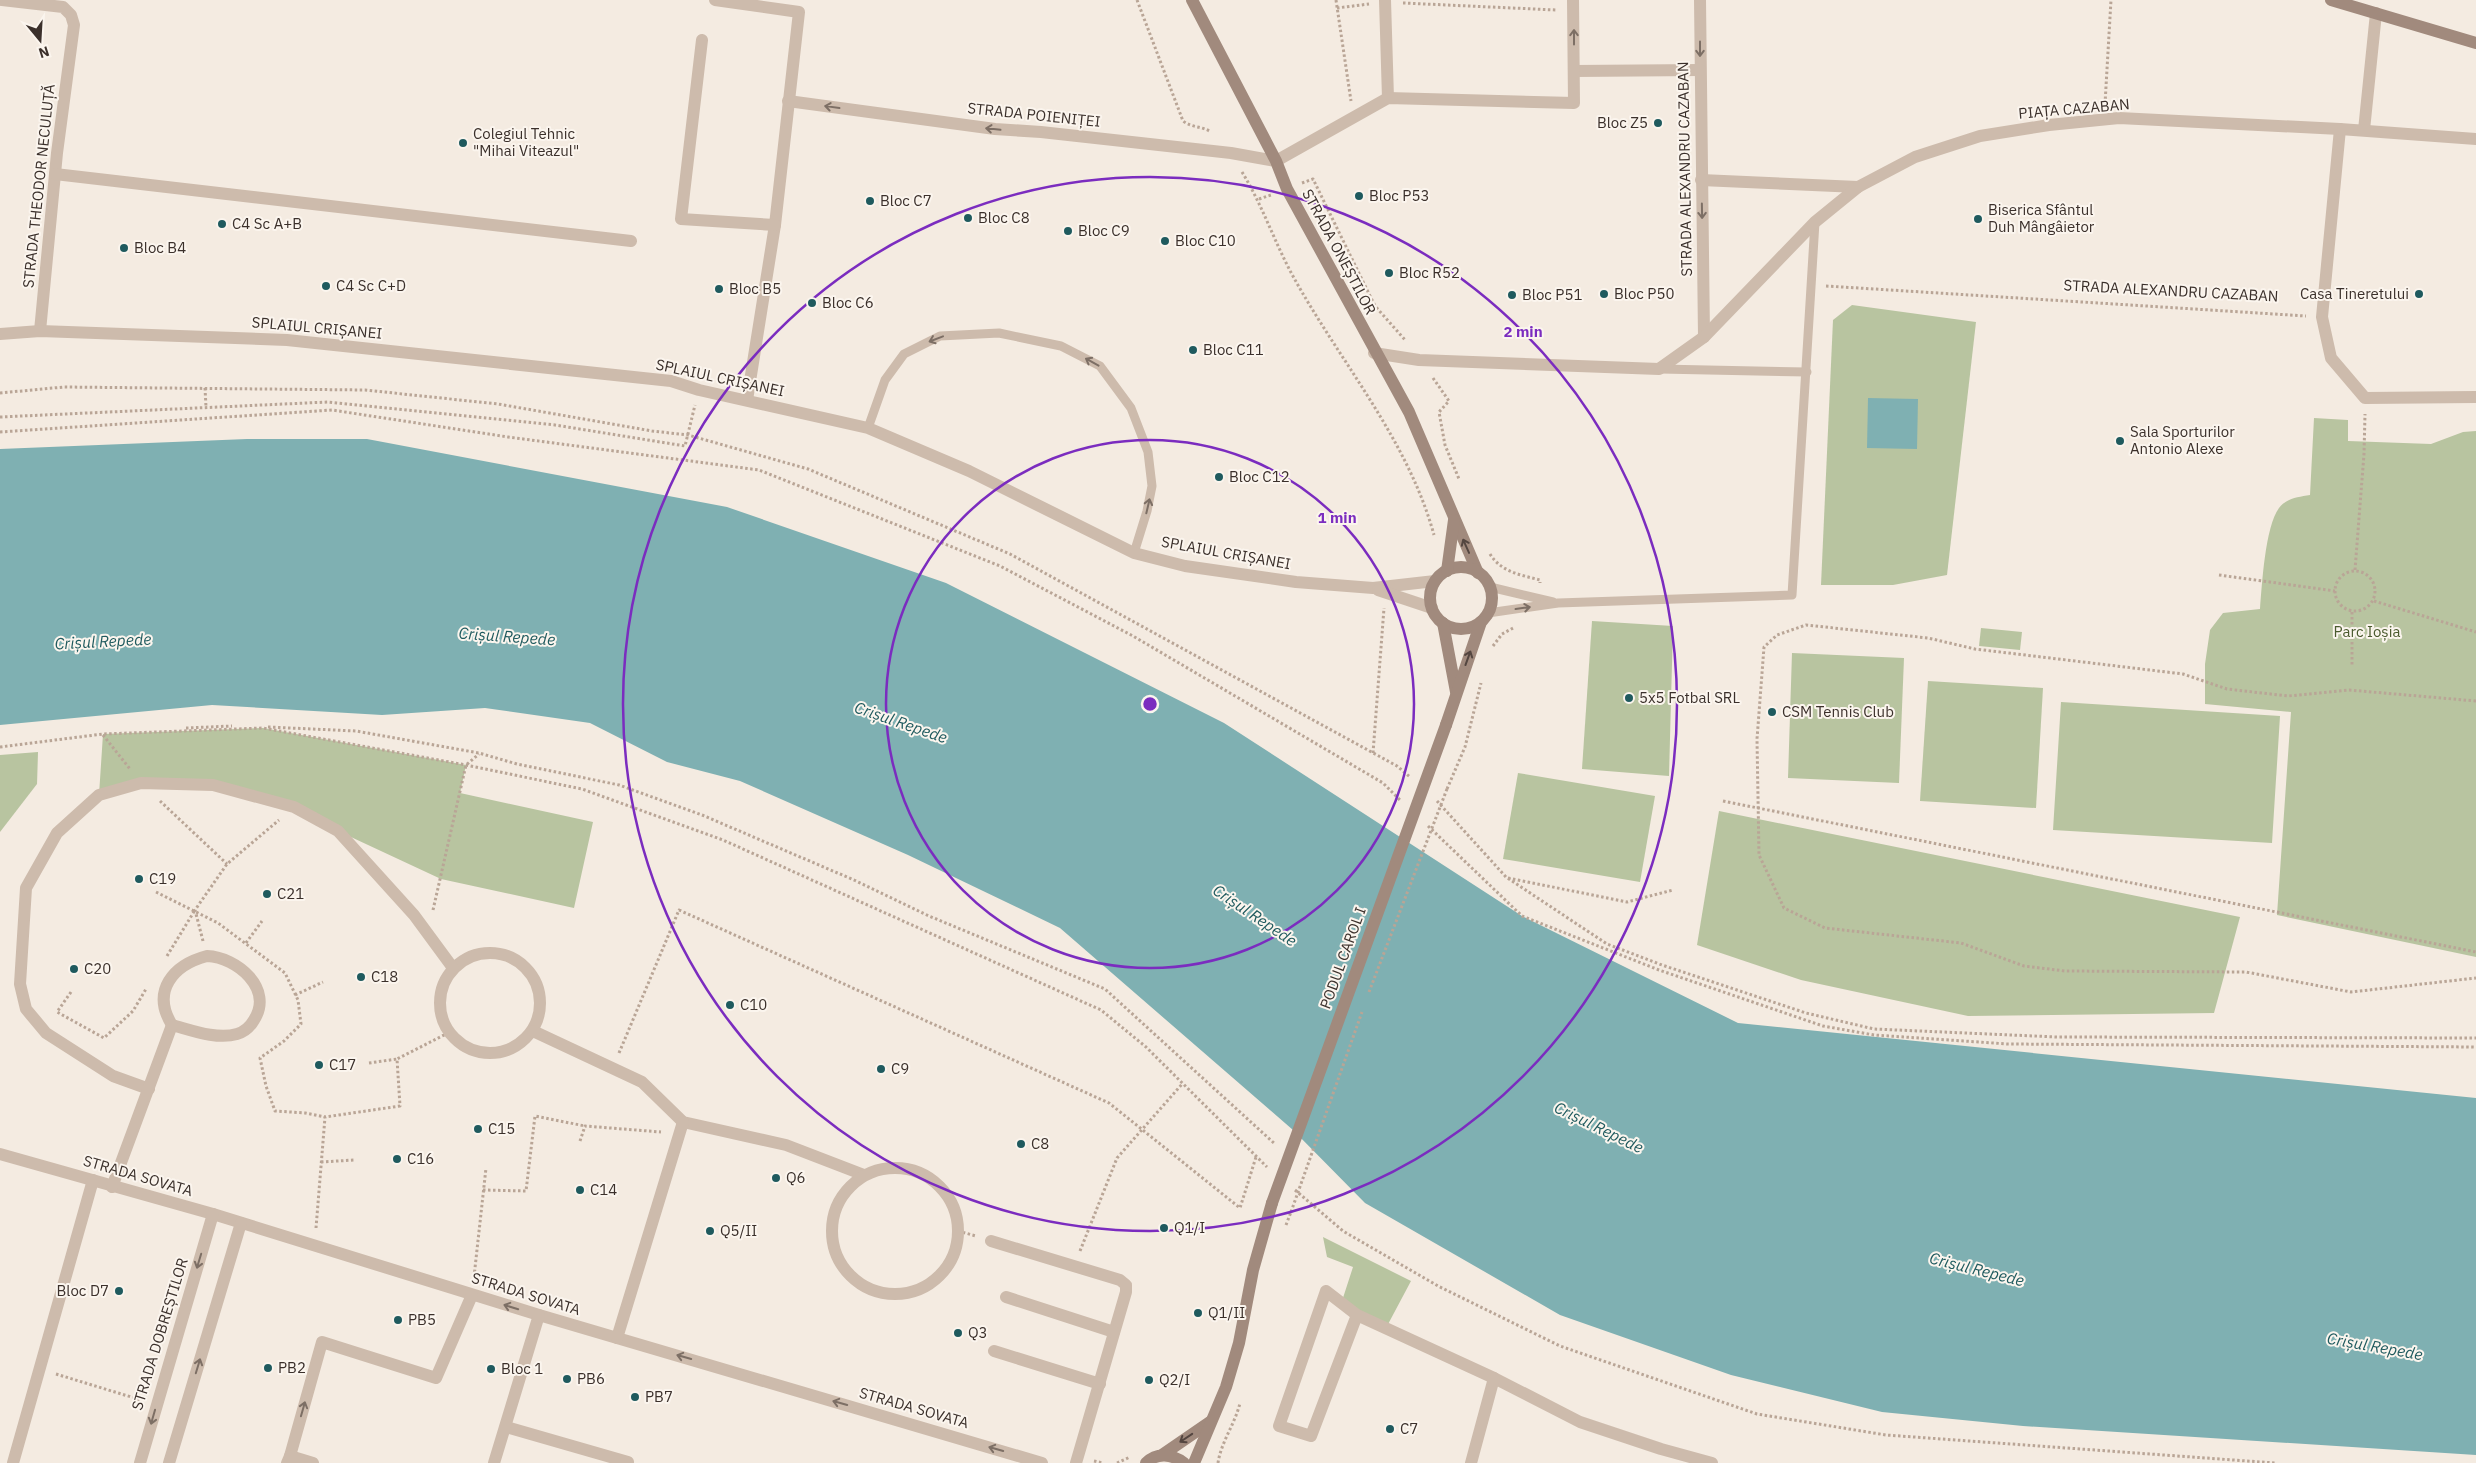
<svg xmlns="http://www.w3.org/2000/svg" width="2476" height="1463" viewBox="0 0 2476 1463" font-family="'IBM Plex Sans',sans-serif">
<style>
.green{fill:#b8c4a0}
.water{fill:#7fb0b2}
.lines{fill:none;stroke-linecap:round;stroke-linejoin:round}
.path{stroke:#b9a596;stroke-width:3;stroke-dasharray:2.5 2.5;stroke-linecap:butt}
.lane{stroke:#cdbbac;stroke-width:9}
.street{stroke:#cdbbac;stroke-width:12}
.secondary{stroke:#a18a7d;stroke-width:12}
.path-bridge{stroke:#b9a596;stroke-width:3;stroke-dasharray:2.5 2.5;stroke-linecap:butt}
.secondary-bridge{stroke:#a18a7d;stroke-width:12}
.oneway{stroke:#7d6f65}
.oneway2{stroke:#544640}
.ring{fill:none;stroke:#7b2cbf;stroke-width:2.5}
.poi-dot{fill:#1f5a5e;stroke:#fbf5ee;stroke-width:2}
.labels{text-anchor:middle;stroke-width:4;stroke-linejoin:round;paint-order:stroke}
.street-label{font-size:15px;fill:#3b302b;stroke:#fbf5ee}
.poi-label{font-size:15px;fill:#3b302b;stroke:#fbf5ee;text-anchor:start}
.park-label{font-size:15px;fill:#4a5a2e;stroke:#fbf5ee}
.water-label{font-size:16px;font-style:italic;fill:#1f5a5e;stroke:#fbf5ee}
.centre{fill:#7b2cbf;stroke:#fbf5ee;stroke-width:2.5}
.ring-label{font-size:15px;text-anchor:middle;font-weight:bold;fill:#7b2cbf;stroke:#fbf5ee;stroke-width:4;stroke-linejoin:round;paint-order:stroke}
</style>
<rect width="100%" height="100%" fill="#f4ebe1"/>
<g class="green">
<polygon points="1852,305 1976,322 1947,575 1893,585 1821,585 1833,320"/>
<path d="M2314 418 2348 420V441L2431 444 2463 432 2476 431V957L2277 915 2291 712 2205 704V664L2210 630 2223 613 2260 609C2262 585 2265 527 2279 508 2287 498 2298 497 2310 495Z"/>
<polygon points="1592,621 1673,626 1669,776 1582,769"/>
<polygon points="1981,628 2022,632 2020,650 1979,646"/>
<polygon points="1792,653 1904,658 1899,783 1788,778"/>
<polygon points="1928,681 2043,688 2036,808 1920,801"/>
<polygon points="2061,702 2280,716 2272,843 2053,830"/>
<polygon points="263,728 466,765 460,793 593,822 574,908 441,879 338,831 294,807 213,785 141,783 99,795 103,734"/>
<polygon points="38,752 37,784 0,832 0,755"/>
<polygon points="1518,773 1655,796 1640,882 1503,859"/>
<polygon points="1719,811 2240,917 2214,1013 1968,1016 1801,980 1697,945"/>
<polygon points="1323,1237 1411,1281 1386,1328 1342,1301 1353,1267 1327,1257"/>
</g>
<g class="water">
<polygon points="1868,398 1918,399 1917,449 1867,448"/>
<polygon points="247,439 367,439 727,507 946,583 1224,723 1522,916 1738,1023 2476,1098 2476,1455 2023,1426 1882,1412 1731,1375 1560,1315 1365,1203 1293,1130 1060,928 908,855 740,781 667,762 590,723 485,708 382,715 212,705 0,725 0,449"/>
</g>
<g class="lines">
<g class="path">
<path d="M1137 0 1183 121C1192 128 1202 126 1211 132"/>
<polyline points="1336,0 1351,101"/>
<polyline points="1403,3 1556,10"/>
<polyline points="1337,8 1369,4"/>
<polyline points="2105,104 2111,0"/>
<path d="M1242 172C1263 206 1275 244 1294 278 1341 363 1408 440 1434 535"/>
<polyline points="1302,183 1313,179 1375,306 1406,341"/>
<polyline points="1259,199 1271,195"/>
<polyline points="1826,286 2306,316"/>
<polyline points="1433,378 1449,401 1439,412 1445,445 1459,479"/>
<polyline points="205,388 206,407"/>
<polyline points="0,393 64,387 365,390 498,404 652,431 688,435 808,469 1010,554 1397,766 1410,777"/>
<polyline points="0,417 328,402 555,425 685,446 695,405"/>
<polyline points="0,432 332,410 508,437 759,470 1000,566 1133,636 1383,783 1401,801"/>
<path d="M1490 554C1501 572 1521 575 1540 580V583"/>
<polyline points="2355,570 2364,454 2365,414"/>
<circle cx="2355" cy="591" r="20"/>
<polyline points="2219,575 2335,591"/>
<polyline points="2374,601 2476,632"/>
<polyline points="2352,612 2352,666"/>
<polyline points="1493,646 1502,634 1515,627"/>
<polyline points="2476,701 2349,690 2288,696 2227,689 2183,674 1975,649 1928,638 1806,625 1777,635 1764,647 1757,739 1759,855 1784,908 1825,928 1961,943 2024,966 2065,971 2246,972 2351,992 2476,978"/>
<polyline points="268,727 356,731 479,753 517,764 619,785 702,815 854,880 929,916 1105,989 1275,1144"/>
<polyline points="186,728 232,726"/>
<polyline points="103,735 130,769"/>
<polyline points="0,747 103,734 263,728 466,765 582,789 723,840 1101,1010 1146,1047 1267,1167"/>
<polyline points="1373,753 1384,608"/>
<polyline points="1447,789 1465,747 1481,683"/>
<polyline points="160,801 227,864"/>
<polyline points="1437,801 1506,877 1607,944 1662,965 1806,1013 1874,1029 2057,1037 2476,1038"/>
<polyline points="1723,801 2476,952"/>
<polyline points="1428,826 1522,916 1659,970 1823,1026 1874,1035 2008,1044 2476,1047"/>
<polyline points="1508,878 1627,902 1673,890"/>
<polyline points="156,892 218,923 285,973 298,1000 301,1024 284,1041 260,1058 266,1086 275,1111 305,1113 325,1117"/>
<polyline points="433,910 466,765 479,754"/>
<polyline points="203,941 195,910 227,864 279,820"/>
<polyline points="246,943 262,921"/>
<polyline points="167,956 195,910"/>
<polyline points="71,992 57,1012 104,1038 133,1011 146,989"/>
<polyline points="295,995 323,982"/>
<polyline points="619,1053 679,910 1109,1103 1240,1208 1256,1157"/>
<polyline points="369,1063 397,1059"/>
<polyline points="580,1141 585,1126 661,1132"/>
<polyline points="321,1162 354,1160"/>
<polyline points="483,1190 526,1191 535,1116 585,1126"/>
<polyline points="1295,1190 1343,1231 1438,1286 1560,1346 1757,1414 1886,1435 2275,1463"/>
<polyline points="1286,1225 1291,1212"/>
<polyline points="316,1228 325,1117 400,1106 397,1059 448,1033"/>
<polyline points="958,1231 976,1236"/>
<polyline points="1080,1251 1117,1158 1183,1083"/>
<polyline points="474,1277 486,1168"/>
<polyline points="56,1374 141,1400"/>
<polyline points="1094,1461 1103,1463"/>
<polyline points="1117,1463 1130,1457"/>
<path d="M1218 1463C1221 1442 1235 1424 1240 1403"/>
</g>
<g class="lane">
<polyline points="1660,369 1807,372"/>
<polyline points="868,428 885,380 904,354 940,336 999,333 1061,346 1100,366 1131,408 1148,452 1152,486 1147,511 1134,553"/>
<polyline points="1490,587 1553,602"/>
<polyline points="1488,613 1558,603 1792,595 1815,222"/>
</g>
<g class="street">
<polyline points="2,0 63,7 71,15 74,25 57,153 40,331"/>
<polyline points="715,0 799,12 775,225 747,400"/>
<polyline points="1385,0 1388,98"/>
<polyline points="1700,0 1704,337"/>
<polyline points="702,40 681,219 775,225"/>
<polyline points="1574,71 1700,70"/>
<polyline points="788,101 995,129 1041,132 1231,153 1276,161 1388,98 1574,103 1573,0"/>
<polyline points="2340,129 2322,317 2331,358 2365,398 2476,397"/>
<polyline points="2364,130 2376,13"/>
<polyline points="55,174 631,241"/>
<polyline points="1701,180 1858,187"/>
<polyline points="0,334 40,331 287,340 671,381 699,390 868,428 969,471 1134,553 1185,566 1296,582 1373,588 1435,581"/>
<polyline points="1374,353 1419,360 1659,369 1704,337 1815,222 1858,187 1915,157 1980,136 2049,125 2119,118 2340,129 2476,139"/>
<polyline points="1378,590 1432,608"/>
<circle cx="490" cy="1003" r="50"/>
<path d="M207 956C237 957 274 989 254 1020 250 1027 244 1032 237 1034 217 1040 191 1030 172 1025 151 991 173 965 207 956Z"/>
<polyline points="533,1031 642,1082 683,1122 786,1145 864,1175"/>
<polyline points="149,1089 113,1076 46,1033 26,1009 20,984 26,888 57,833 99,795 141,783 213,785 294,807 338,831 414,915 453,968"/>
<polyline points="0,1154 213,1214 539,1315 1042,1463"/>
<circle cx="895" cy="1231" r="63"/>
<polyline points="112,1187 172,1025"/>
<polyline points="991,1241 1120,1280 1126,1285 1126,1292 1076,1463"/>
<polyline points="1006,1297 1114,1332"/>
<polyline points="1357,1315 1326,1291 1279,1426 1311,1436 1357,1315 1494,1378 1580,1422 1661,1449 1712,1463"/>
<polyline points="617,1338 683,1122"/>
<polyline points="994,1351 1100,1384"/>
<polyline points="506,1427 628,1462"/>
<polyline points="290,1456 322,1342 436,1378 472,1295"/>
<polyline points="13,1463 93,1180"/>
<polyline points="140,1463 213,1214"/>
<polyline points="169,1463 241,1223"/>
<polyline points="287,1463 290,1456 313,1463"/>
<polyline points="494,1463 539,1315"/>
<polyline points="1471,1463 1494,1378"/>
</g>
<g class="secondary">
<polyline points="1192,0 1276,161 1287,189 1409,412 1478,573"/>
<polyline points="2331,0 2476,43"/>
<circle cx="1461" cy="598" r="31"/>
<polyline points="1447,571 1454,520"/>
<polyline points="1443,623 1456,692"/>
<polyline points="1446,725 1481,622"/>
<polyline points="1162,1455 1210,1422"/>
<path d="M1146 1463C1157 1452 1172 1454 1184 1463"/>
<polyline points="1194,1463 1226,1387 1239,1343 1253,1270 1272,1203"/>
</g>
<g class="path-bridge">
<polyline points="1369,992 1447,789"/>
<polyline points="1291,1212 1362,1012"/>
</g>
<polyline class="secondary-bridge" points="1272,1203 1446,725"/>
</g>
<defs><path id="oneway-shaft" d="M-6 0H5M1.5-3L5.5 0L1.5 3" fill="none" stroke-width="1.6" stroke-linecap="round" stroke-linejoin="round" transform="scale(1.25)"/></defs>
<g class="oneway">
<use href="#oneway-shaft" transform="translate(1574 37) rotate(-90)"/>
<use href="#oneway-shaft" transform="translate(1700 49) rotate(90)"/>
<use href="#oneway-shaft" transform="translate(832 107) rotate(-172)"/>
<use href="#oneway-shaft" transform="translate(993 129) rotate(-174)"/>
<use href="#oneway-shaft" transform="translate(1702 211) rotate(89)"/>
<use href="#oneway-shaft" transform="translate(936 339) rotate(159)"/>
<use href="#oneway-shaft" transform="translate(1092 362) rotate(-151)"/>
<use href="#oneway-shaft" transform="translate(1148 506) rotate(-77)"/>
<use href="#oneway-shaft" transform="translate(1523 608) rotate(-8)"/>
<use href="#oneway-shaft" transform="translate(199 1261) rotate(107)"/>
<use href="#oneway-shaft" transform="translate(511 1307) rotate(-163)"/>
<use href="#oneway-shaft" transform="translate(684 1357) rotate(-164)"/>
<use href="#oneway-shaft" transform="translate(198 1366) rotate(-73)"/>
<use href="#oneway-shaft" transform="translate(840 1403) rotate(-164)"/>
<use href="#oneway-shaft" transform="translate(303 1409) rotate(-74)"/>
<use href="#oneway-shaft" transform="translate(153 1417) rotate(106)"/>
<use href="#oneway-shaft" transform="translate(996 1449) rotate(-164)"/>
</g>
<g class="oneway2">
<use href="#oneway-shaft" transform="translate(1466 546) rotate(-114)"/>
<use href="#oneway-shaft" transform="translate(1468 658) rotate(-70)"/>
<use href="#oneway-shaft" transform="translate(1186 1438) rotate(146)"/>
</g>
<g class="ring">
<circle cx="1150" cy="704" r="264"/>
<circle cx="1150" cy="704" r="527"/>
</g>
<g class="poi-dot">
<circle cx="1658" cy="123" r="5"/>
<circle cx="463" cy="143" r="5"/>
<circle cx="1359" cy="196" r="5"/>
<circle cx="870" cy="201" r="5"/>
<circle cx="968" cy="218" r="5"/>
<circle cx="1978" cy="219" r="5"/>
<circle cx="222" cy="224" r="5"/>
<circle cx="1068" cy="231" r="5"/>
<circle cx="1165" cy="241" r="5"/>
<circle cx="124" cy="248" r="5"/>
<circle cx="1389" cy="273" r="5"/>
<circle cx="326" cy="286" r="5"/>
<circle cx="719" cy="289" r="5"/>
<circle cx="1604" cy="294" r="5"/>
<circle cx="2419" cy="294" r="5"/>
<circle cx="1512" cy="295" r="5"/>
<circle cx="812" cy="303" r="5"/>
<circle cx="1193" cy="350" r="5"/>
<circle cx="2120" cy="441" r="5"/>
<circle cx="1219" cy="477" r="5"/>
<circle cx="1629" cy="698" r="5"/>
<circle cx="1772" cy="712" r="5"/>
<circle cx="139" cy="879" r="5"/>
<circle cx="267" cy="894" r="5"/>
<circle cx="74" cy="969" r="5"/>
<circle cx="361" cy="977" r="5"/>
<circle cx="730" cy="1005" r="5"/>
<circle cx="319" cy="1065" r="5"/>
<circle cx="881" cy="1069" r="5"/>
<circle cx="478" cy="1129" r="5"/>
<circle cx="1021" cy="1144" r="5"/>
<circle cx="397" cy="1159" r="5"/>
<circle cx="776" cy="1178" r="5"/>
<circle cx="580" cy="1190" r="5"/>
<circle cx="1164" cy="1228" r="5"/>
<circle cx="710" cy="1231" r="5"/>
<circle cx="119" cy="1291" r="5"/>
<circle cx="1198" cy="1313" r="5"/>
<circle cx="398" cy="1320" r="5"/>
<circle cx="958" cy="1333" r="5"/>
<circle cx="268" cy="1368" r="5"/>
<circle cx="491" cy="1369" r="5"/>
<circle cx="567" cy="1379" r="5"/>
<circle cx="1149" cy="1380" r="5"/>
<circle cx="635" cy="1397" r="5"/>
<circle cx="1390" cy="1429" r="5"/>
</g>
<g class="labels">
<g class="street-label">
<text transform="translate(2074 109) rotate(-5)" y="5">PIAȚA CAZABAN</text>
<text transform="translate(1034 115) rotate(6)" y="5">STRADA POIENIȚEI</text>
<text transform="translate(1685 169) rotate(-91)" y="5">STRADA ALEXANDRU CAZABAN</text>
<text transform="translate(39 186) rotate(-84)" y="5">STRADA THEODOR NECULUȚĂ</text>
<text transform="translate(1339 252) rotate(62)" y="5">STRADA ONEȘTILOR</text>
<text transform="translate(2171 291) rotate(3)" y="5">STRADA ALEXANDRU CAZABAN</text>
<text transform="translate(317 328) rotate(5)" y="5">SPLAIUL CRIȘANEI</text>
<text transform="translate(720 378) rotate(12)" y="5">SPLAIUL CRIȘANEI</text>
<text transform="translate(1226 553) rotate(10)" y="5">SPLAIUL CRIȘANEI</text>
<text transform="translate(1343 958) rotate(-70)" y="5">PODUL CAROL I</text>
<text transform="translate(138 1176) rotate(16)" y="5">STRADA SOVATA</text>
<text transform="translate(526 1294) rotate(17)" y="5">STRADA SOVATA</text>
<text transform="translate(160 1334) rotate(-73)" y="5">STRADA DOBREȘTILOR</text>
<text transform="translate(914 1408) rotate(16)" y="5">STRADA SOVATA</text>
</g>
<g class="poi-label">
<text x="1648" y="128" text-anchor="end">Bloc Z5</text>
<text x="473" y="139">Colegiul Tehnic<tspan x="473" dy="17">"Mihai Viteazul"</tspan></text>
<text x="1369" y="201">Bloc P53</text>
<text x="880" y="206">Bloc C7</text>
<text x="1988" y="215">Biserica Sfântul<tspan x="1988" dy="17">Duh Mângâietor</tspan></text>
<text x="978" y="223">Bloc C8</text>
<text x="232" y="229">C4 Sc A+B</text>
<text x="1078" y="236">Bloc C9</text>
<text x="1175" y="246">Bloc C10</text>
<text x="134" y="253">Bloc B4</text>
<text x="1399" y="278">Bloc R52</text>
<text x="336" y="291">C4 Sc C+D</text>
<text x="729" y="294">Bloc B5</text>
<text x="1614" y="299">Bloc P50</text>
<text x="2409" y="299" text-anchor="end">Casa Tineretului</text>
<text x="1522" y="300">Bloc P51</text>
<text x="822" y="308">Bloc C6</text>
<text x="1203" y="355">Bloc C11</text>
<text x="2130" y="437">Sala Sporturilor<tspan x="2130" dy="17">Antonio Alexe</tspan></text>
<text x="1229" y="482">Bloc C12</text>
<text x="1639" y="703">5x5 Fotbal SRL</text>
<text x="1782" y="717">CSM Tennis Club</text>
<text x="149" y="884">C19</text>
<text x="277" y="899">C21</text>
<text x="84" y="974">C20</text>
<text x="371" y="982">C18</text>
<text x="740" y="1010">C10</text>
<text x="329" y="1070">C17</text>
<text x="891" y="1074">C9</text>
<text x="488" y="1134">C15</text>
<text x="1031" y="1149">C8</text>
<text x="407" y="1164">C16</text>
<text x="786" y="1183">Q6</text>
<text x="590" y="1195">C14</text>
<text x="1174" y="1233">Q1/I</text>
<text x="720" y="1236">Q5/II</text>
<text x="109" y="1296" text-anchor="end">Bloc D7</text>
<text x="1208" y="1318">Q1/II</text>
<text x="408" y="1325">PB5</text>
<text x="968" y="1338">Q3</text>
<text x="278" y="1373">PB2</text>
<text x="501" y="1374">Bloc 1</text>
<text x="577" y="1384">PB6</text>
<text x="1159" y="1385">Q2/I</text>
<text x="645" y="1402">PB7</text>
<text x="1400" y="1434">C7</text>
</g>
<g class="park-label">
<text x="2367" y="637">Parc Ioșia</text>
</g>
<g class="water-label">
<text transform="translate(507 636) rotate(4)" y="6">Crișul Repede</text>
<text transform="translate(103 641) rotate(-3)" y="6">Crișul Repede</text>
<text transform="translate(901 722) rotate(19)" y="6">Crișul Repede</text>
<text transform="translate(1255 915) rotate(34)" y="6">Crișul Repede</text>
<text transform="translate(1599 1127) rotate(26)" y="6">Crișul Repede</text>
<text transform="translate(1977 1269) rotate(14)" y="6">Crișul Repede</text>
<text transform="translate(2375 1346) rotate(10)" y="6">Crișul Repede</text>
</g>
</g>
<circle cx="1150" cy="704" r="8" class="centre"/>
<g class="ring-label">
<text x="1523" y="337">2 min</text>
<text x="1337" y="523">1 min</text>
</g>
<g transform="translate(40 40) rotate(162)" stroke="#fbf5ee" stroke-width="4" paint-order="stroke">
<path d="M0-4L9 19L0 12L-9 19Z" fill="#3b302b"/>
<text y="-8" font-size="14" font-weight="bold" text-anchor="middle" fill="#3b302b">N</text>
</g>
</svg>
